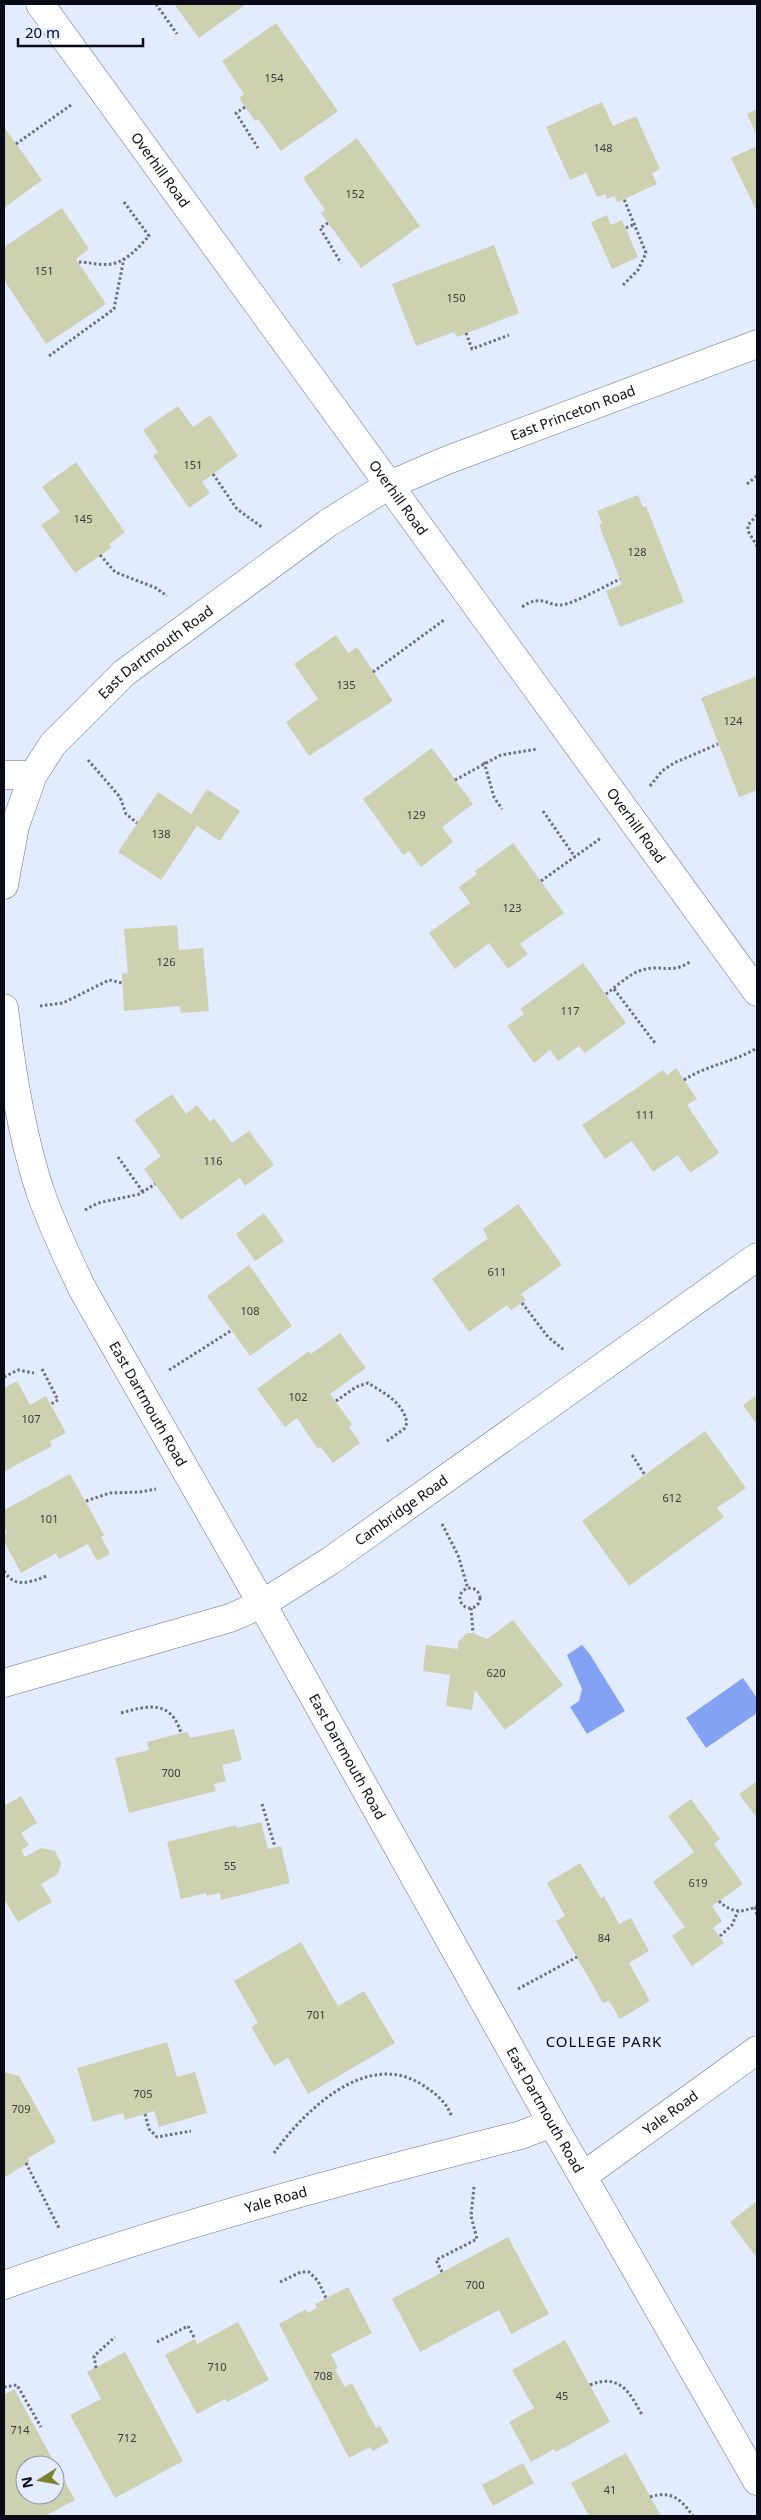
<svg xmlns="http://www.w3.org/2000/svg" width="761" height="2520" viewBox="0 0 761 2520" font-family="'Noto Sans',sans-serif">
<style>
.water{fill:#83a2f3}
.building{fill:#cdd1af;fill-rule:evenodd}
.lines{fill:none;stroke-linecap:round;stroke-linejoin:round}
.minor-casing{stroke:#66718d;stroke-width:29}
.path{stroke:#6b707f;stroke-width:3;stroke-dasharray:2.5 2.5;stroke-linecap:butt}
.minor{stroke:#fff;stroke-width:28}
.labels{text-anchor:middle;stroke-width:5;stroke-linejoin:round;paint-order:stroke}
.number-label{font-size:11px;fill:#393c3c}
.street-label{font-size:14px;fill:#080b15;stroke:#e3ebff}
.neighbourhood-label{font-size:15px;letter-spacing:1px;fill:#080b15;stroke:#e3ebff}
</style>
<rect width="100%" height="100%" fill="#e3ebff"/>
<g class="water">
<polygon points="582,1645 589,1653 625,1711 587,1734 570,1707 579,1701 582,1689 567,1655"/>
<polygon points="743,1678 757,1698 757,1713 706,1748 686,1718"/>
</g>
<g class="building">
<polygon points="174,4 246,4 199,38"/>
<polygon points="276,23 338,111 281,151 258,119 255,121 239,98 244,94 222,61"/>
<polygon points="602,102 613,126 636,116 660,169 652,173 657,184 618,202 614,196 607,199 605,194 597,197 586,173 570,180 546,127"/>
<polygon points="757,109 757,136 747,114"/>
<polygon points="4,127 42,180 4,208"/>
<polygon points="357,138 420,226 361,268 321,213 325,210 303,178"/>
<polygon points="757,146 757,212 731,158"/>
<polygon points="62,208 89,249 76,259 106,304 46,344 4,280 4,247"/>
<polygon points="607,215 611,225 622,220 638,257 612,269 591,222"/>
<polygon points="494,245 519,313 457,337 454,332 416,346 392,284"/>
<polygon points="178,406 193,427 210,415 238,456 202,482 210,493 189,508 153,456 158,452 143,430"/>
<polygon points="76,462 125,532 109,544 111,548 75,573 41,525 60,512 42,487"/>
<polygon points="638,495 643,507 646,506 684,602 620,627 606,591 622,584 599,525 602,523 597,511"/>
<polygon points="336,635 348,653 357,647 393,701 309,756 286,722 318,699 294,664"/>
<polygon points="757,676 757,790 739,797 701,698"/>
<polygon points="432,748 473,804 442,827 453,842 421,867 409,851 403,855 363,799"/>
<polygon points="207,789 240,811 220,841 197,826 161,880 118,852 158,792 191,814"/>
<polygon points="513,843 564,913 520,944 528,954 508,969 489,943 455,969 429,933 470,903 459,887 477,874 475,871"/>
<polygon points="177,925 179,950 203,948 209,1011 181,1013 180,1006 124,1011 122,974 128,973 124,929"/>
<polygon points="583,963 626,1023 585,1053 579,1046 558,1061 550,1050 534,1063 507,1026 524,1014 520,1009"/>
<polygon points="676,1068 697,1099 687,1105 719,1153 690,1173 678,1155 653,1172 632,1141 605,1159 582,1125 663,1070 667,1075"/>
<polygon points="172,1094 186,1114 197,1105 210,1122 214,1118 232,1143 249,1131 274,1165 245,1186 240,1178 181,1220 144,1169 161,1156 134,1120"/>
<polygon points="518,1204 562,1265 521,1294 526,1300 511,1310 507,1305 469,1332 432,1279 487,1239 490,1243 483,1229"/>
<polygon points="264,1213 284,1241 255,1261 236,1234"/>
<polygon points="249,1265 292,1326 250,1356 207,1296"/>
<polygon points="340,1333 366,1368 330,1394 352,1424 349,1427 360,1443 333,1463 321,1447 318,1449 297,1418 285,1427 257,1389 309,1351 311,1354"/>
<polygon points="17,1381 30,1405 46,1396 66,1433 50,1441 52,1446 5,1471 4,1388"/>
<polygon points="757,1395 757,1425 743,1405"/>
<polygon points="705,1431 746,1488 717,1508 724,1517 629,1586 582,1521"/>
<polygon points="70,1474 104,1535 101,1537 110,1554 97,1561 88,1544 59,1559 56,1553 21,1573 4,1541 4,1535 7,1533 4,1527 4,1510"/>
<polygon points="513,1620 563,1685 505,1730 475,1690 472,1710 446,1706 450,1675 423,1671 426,1645 458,1649 458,1642 467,1633 473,1633 487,1639"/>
<polygon points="234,1729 242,1760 222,1765 226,1781 214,1784 216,1791 129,1813 115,1758 149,1750 147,1742 181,1733 188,1732 190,1738"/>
<polygon points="757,1781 757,1818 739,1794"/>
<polygon points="21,1796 37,1823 21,1833 29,1845 21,1850 25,1857 41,1848 55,1851 61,1863 58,1874 41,1884 52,1902 18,1922 4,1899 4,1806"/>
<polygon points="691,1799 720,1839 714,1844 743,1884 712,1906 722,1921 713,1928 724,1943 692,1966 672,1936 685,1927 653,1882 694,1852 668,1816"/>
<polygon points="261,1822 268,1849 281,1846 290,1883 221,1900 220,1893 207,1896 206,1893 181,1899 167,1842 236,1825 237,1828"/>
<polygon points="580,1863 601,1898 604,1896 619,1924 631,1918 649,1951 629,1963 650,2001 620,2019 609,2001 603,2003 556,1921 565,1916 547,1883"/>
<polygon points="301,1942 338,2006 364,1991 395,2043 308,2094 288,2058 274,2066 251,2027 258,2023 234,1981"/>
<polygon points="167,2042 177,2077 195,2072 207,2113 159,2127 154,2111 125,2120 123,2113 93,2122 77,2068"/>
<polygon points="4,2072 19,2076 56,2142 28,2158 29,2162 4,2178"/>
<polygon points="757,2201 757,2258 730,2222"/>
<polygon points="508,2237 549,2314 511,2334 499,2310 420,2352 392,2299"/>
<polygon points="348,2287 372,2333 331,2354 338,2368 335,2369 345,2387 352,2383 376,2428 380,2426 389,2442 373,2451 370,2447 349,2458 279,2324 306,2309 308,2313 317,2308 315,2304"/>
<polygon points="238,2322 269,2380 227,2402 225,2399 197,2414 165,2355 195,2339 197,2344"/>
<polygon points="565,2340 610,2422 556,2452 554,2449 531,2462 509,2422 534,2408 512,2370"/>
<polygon points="125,2352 183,2461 115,2498 70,2415 101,2399 87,2372"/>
<path d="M14 2389 75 2500 45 2516H4V2395ZM25 2465H55V2495H25Z"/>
<polygon points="626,2453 661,2516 589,2516 571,2483"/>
<polygon points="523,2463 534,2483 493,2506 482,2485"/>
</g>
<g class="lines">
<g class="minor-casing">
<g id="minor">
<path id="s1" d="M40 4 757 992"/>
<polyline points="4,775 33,775"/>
<path id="s2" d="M4 885 15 826 33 775 53 744 124 673 328 523 389 485 445 461 757 344"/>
<path id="s3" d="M4 1008C11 1069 21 1133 40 1191 52 1225 67 1257 83 1290L262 1604 552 2123 757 2481"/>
<path id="s4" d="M4 1683 230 1618 262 1604 330 1561 757 1257"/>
<path id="s5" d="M583 2176 757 2050"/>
<path id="s6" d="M4 2285C174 2225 346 2179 521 2135L552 2123"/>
</g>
</g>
<g class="path">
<polyline points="156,4 177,34"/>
<polyline points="245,107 236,113 258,148"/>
<polyline points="16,144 71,105"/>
<polyline points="328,223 320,228 341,263"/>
<polyline points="626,228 635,224"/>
<path d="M79 262C89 262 101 266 111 264 126 262 139 247 149 236L124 202"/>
<polyline points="623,285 638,270 646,253 624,199"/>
<polyline points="466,333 472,349 509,335"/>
<polyline points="49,356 114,309 124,258"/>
<polyline points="213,474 237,509 263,528"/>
<polyline points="747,484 757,476"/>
<polyline points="757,515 748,525 748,531 757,546"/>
<polyline points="100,555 115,572 156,588 167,596"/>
<path d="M522 607C544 592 548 609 566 604 585 598 603 587 620 579"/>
<polyline points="373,672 444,620"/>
<polyline points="88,760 120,797 126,814 137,823"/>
<polyline points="484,762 494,797 502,809"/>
<polyline points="455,780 501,755 537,749"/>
<polyline points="650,786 662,771 674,763 718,744"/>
<polyline points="543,811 575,857"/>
<polyline points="541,881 601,838"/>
<polyline points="614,989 655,1043"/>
<path d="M606 994C617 986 629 974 642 970 662 964 672 975 691 961"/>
<polyline points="40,1006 63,1003 109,980 122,983"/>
<path d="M684 1080C707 1065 734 1062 757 1048"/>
<polyline points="118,1157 143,1192"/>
<polyline points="85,1210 98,1203 140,1194 155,1184"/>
<polyline points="522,1303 548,1337 564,1350"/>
<polyline points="42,1369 58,1400 51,1404"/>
<polyline points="169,1370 232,1330"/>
<polyline points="4,1377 18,1370 34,1373"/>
<path d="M336 1401 356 1387 368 1383C384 1393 403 1402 407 1423L404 1429 387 1441"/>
<polyline points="632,1455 645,1475"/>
<polyline points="86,1501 110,1493 140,1492 156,1489"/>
<polyline points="442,1524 458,1555 468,1589"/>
<path d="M4 1571C15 1589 30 1582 47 1576"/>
<circle cx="470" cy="1598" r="10"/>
<polyline points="471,1608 473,1633"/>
<path d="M121 1713C149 1705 171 1700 181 1733"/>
<polyline points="262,1804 275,1847"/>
<path d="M719 1901C731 1913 743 1913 757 1906"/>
<polyline points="755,1907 757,1915"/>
<polyline points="720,1936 732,1925 738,1911"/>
<polyline points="518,1989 577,1957"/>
<polyline points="145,2114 149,2129 157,2137 191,2131"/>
<path d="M274 2153C304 2111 366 2050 421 2084 435 2093 446 2101 452 2117"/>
<polyline points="26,2163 59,2228"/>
<polyline points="442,2272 436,2260 477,2239 471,2216 474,2187"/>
<polyline points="280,2282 301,2272 309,2272 318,2281 326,2298"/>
<polyline points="157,2342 188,2326 195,2339"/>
<polyline points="96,2368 94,2356 115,2337"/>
<path d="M590 2385C619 2373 630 2392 642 2415"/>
<polyline points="4,2387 17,2385 41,2427"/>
<path d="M650 2497C671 2490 681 2499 693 2516"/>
</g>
<use href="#minor" class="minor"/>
</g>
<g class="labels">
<g class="number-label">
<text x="274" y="82">154</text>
<text x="603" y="152">148</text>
<text x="355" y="198">152</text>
<text x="44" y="275">151</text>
<text x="456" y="302">150</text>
<text x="193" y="469">151</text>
<text x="83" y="523">145</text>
<text x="637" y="556">128</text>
<text x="346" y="689">135</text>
<text x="733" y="725">124</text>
<text x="416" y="819">129</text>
<text x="161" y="838">138</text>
<text x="512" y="912">123</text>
<text x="166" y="966">126</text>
<text x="570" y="1015">117</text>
<text x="645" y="1119">111</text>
<text x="213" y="1165">116</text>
<text x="497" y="1276">611</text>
<text x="250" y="1315">108</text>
<text x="298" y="1401">102</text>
<text x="31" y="1423">107</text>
<text x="672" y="1502">612</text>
<text x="49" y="1523">101</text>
<text x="496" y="1677">620</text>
<text x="171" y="1777">700</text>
<text x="230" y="1870">55</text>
<text x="698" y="1887">619</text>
<text x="604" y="1942">84</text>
<text x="316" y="2019">701</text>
<text x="143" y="2098">705</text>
<text x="21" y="2113">709</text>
<text x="475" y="2289">700</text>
<text x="217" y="2371">710</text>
<text x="323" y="2380">708</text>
<text x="562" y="2400">45</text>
<text x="20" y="2434">714</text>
<text x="127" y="2442">712</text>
<text x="610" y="2494">41</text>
</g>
<g class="street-label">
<text dy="5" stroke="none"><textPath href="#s1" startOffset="205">Overhill Road</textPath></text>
<text dy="5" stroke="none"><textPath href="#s2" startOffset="774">East Princeton Road</textPath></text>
<text dy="5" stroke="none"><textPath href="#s1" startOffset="610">Overhill Road</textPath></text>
<text dy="5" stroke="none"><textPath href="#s2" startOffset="289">East Dartmouth Road</textPath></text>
<text dy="5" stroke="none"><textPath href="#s1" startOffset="1015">Overhill Road</textPath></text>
<text dy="5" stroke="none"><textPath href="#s3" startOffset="426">East Dartmouth Road</textPath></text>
<text dy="5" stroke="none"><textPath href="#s4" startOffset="438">Cambridge Road</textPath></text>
<text dy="5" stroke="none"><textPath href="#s3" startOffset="831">East Dartmouth Road</textPath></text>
<text dy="5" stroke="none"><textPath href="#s3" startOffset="1236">East Dartmouth Road</textPath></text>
<text dy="5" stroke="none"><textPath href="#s5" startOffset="108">Yale Road</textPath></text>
<text dy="5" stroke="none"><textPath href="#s6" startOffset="285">Yale Road</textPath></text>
</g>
<g class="neighbourhood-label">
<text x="604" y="2047">COLLEGE PARK</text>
</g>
</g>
<rect width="761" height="2520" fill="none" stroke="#080b15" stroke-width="10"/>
<g transform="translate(40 2480) rotate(259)"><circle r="24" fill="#e3ebff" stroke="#8b91a1"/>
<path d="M0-4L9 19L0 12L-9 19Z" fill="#7c812c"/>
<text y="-8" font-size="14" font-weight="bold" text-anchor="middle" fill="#080b15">N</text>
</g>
<path d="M18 38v8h125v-8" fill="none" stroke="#080b15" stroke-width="2.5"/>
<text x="25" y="38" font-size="15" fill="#080b15" stroke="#e3ebff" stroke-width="4" paint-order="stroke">20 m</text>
</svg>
